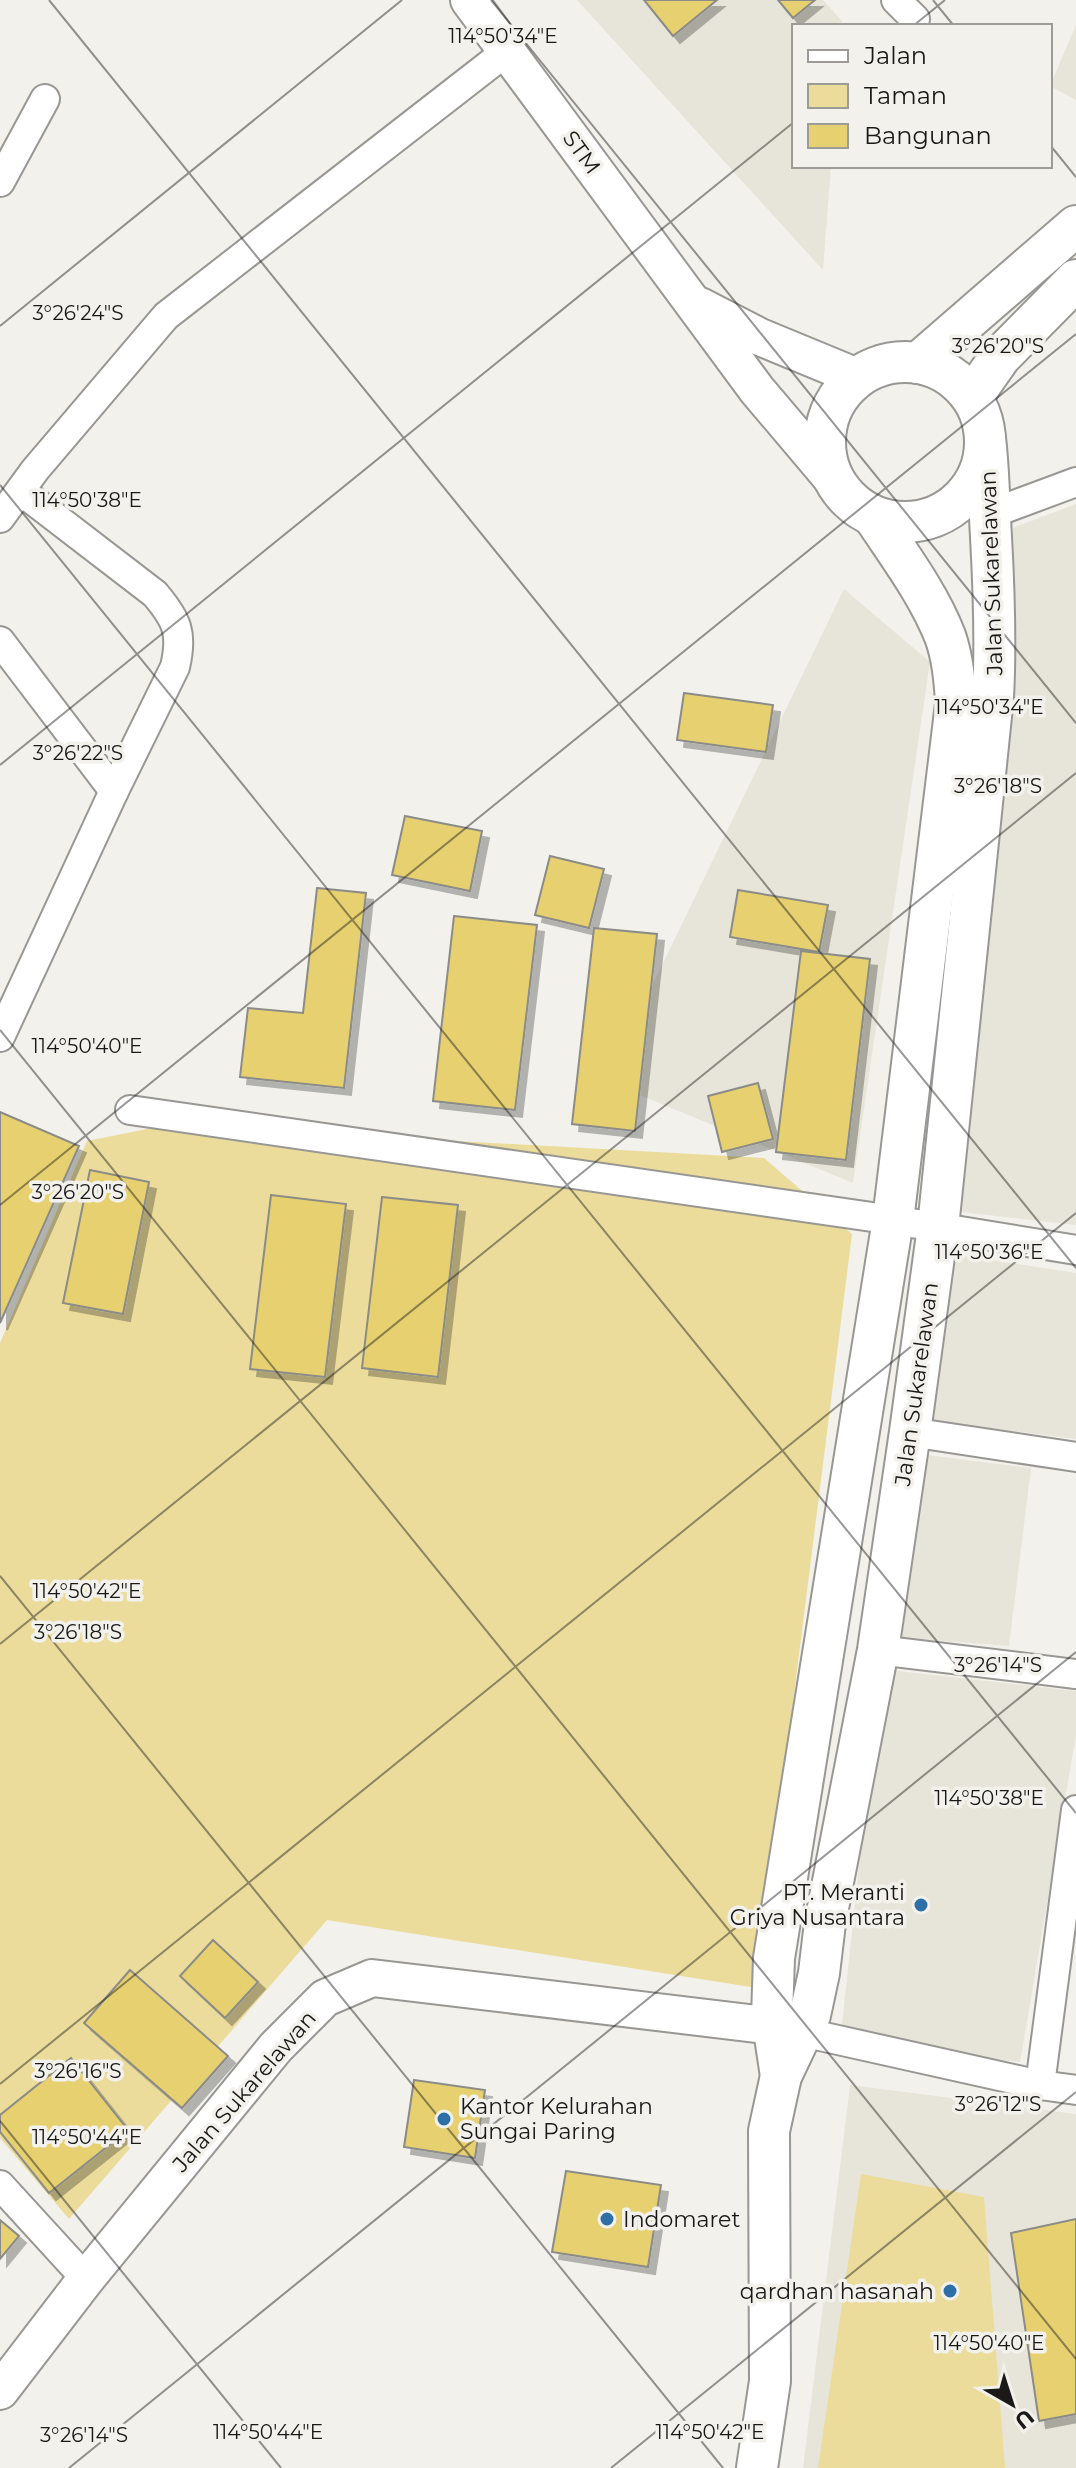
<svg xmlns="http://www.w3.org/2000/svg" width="1076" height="2468" viewBox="0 0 1076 2468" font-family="Montserrat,sans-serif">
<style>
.built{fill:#e7e5d9}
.green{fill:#ebdc9c}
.building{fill:#e6d070;stroke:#8b8b87;stroke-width:2;filter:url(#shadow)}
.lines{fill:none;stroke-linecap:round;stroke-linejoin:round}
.minor-casing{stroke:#989793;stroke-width:32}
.tertiary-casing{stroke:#989793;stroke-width:40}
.secondary-casing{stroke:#989793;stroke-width:44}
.minor{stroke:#fff;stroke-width:28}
.tertiary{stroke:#fff;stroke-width:36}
.secondary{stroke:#fff;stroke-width:40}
.ticks{fill:none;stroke:#1a1918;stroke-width:2;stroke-opacity:0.45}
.poi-dot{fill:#2e6fa5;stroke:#f2f1ec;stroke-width:3}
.labels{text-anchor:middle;stroke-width:7;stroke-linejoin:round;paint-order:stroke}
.street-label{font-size:22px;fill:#1a1918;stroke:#f2f1ec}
.poi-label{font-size:22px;fill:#1a1918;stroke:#f2f1ec;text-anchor:end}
.ticks-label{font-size:20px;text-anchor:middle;fill:#1a1918;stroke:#f2f1ec;stroke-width:7;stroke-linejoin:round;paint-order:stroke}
</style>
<defs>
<filter id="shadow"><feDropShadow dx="7" dy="7" stdDeviation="0" flood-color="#0004"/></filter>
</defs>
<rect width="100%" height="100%" fill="#f2f1ec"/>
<g class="built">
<polygon points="577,0 823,0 842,21 842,26 794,26 794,166 831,166 823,270"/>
<polygon points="1076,25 1076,100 1050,86"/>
<polygon points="1076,504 1076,1225 952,1211 1013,528"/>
<polygon points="844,589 930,662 853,1183 606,1081"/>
<polygon points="939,1252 1076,1273 1076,1439 923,1420"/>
<polygon points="911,1453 1031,1468 1009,1646 892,1637"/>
<polygon points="880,1669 1076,1691 1076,1735 1020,2062 939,2052 841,2034"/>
<polygon points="850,2085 1076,2114 1076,2468 803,2468"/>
</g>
<g class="green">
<polygon points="167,1125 764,1158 852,1234 757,1988 327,1920 69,2219 0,2138 0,1343 87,1141"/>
<polygon points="861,2174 984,2197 1005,2468 818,2468"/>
</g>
<g class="building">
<polygon points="644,0 717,0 673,36"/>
<polygon points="778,0 815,0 793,18"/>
<polygon points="684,693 773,705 766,752 677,740"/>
<polygon points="405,816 482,831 470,891 392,875"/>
<polygon points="550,856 604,869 589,928 535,915"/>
<polygon points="317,888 366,893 344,1088 240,1077 248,1008 303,1013"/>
<polygon points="738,890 828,905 819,952 730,937"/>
<polygon points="454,916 537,925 515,1110 433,1101"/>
<polygon points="594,928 657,934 635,1131 572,1124"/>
<polygon points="801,951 870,959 846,1160 776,1152"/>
<polygon points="758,1083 773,1139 722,1152 708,1096"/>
<polygon points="0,1112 79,1146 0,1323"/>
<polygon points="90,1170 149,1182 123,1314 63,1303"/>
<polygon points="271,1195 346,1204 325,1377 250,1369"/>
<polygon points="382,1197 458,1205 438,1377 362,1368"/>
<polygon points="213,1940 258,1982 225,2018 180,1976"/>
<polygon points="130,1970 228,2056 182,2108 84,2023"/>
<polygon points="71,2058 128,2130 49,2193 0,2132 0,2115"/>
<polygon points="414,2080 485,2090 475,2158 404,2147"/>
<polygon points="566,2171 661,2185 648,2267 552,2252"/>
<polygon points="1076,2219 1076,2414 1039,2421 1011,2233"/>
<polygon points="0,2220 19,2236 0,2259"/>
</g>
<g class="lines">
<g class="minor-casing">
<g id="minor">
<polyline points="896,0 915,19"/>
<polyline points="0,182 45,99"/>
<polyline points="990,514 1076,482"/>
<polyline points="0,518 35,470 166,316 507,51"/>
<polyline points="0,641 114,791"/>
<path d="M0 1037 114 791 175 667C183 633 177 620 155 594L21 491"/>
<polyline points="130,1110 893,1220 1076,1250"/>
<polyline points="910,1432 1076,1457"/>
<polyline points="878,1650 1076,1674"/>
<polyline points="802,2032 1040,2085 1076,2090"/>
<polyline points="1040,2085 1076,1810"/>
<polyline points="0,2185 86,2279"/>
</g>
</g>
<g class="tertiary-casing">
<g id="tertiary">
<polyline points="469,0 757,390 834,481"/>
<polyline points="700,306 760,337 857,377"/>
<polyline points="0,2391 86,2279 276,2047 325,1998 372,1978 774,2026 802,2032"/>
</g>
</g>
<g class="secondary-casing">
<g id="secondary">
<circle cx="905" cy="442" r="80"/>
<polyline points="918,363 1076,226"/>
<polyline points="972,397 1000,357 1076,280"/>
<path d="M781 2076 772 2017 774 1958 893 1220 956 704C955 681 953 658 945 636 928 593 899 555 874 517"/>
<path d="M757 2468 770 2381 769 2131 781 2076 810 2015 819 1973 825 1923 878 1650 910 1432 938 1227 993 697C996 643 994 591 991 537 989 503 989 471 985 438"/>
</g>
</g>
<use href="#minor" class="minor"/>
<use href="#tertiary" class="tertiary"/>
<use href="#secondary" class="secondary"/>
</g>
<path class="ticks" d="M49 0 1076 1268M491 0 1076 723M933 0 954 26M913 26 945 0M1050 145 1076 177M0 326 402 0M0 485 1076 1813M0 765 794 122M0 1030 1076 2359M0 1205 1076 334M0 1576 723 2468M0 1644 1076 773M0 2084 1076 1213M0 2121 281 2468M69 2468 1076 1652M611 2468 1076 2092"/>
<g class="poi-dot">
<circle cx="921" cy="1905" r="8"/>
<circle cx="444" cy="2119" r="8"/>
<circle cx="607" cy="2219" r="8"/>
<circle cx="950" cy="2291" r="8"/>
</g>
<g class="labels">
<g class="street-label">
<text transform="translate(582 152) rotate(54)" y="8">STM</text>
<text transform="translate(991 573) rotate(-92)" y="8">Jalan Sukarelawan</text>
<text transform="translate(916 1384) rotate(-82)" y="8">Jalan Sukarelawan</text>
<text transform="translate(244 2091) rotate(-49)" y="8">Jalan Sukarelawan</text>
</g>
<g class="poi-label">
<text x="905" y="1900">PT. Meranti<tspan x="905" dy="25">Griya Nusantara</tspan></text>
<text x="460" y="2114" text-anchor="start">Kantor Kelurahan<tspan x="460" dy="25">Sungai Paring</tspan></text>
<text x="623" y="2227" text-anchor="start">Indomaret</text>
<text x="934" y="2299">qardhan hasanah</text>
</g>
</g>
<g class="ticks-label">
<text x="503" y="43">114°50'34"E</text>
<text x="78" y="320">3°26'24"S</text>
<text x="998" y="353">3°26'20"S</text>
<text x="87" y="507">114°50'38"E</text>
<text x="989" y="714">114°50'34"E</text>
<text x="78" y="760">3°26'22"S</text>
<text x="998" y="793">3°26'18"S</text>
<text x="87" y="1053">114°50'40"E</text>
<text x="78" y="1199">3°26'20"S</text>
<text x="989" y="1259">114°50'36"E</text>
<text x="87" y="1598">114°50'42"E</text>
<text x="78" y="1639">3°26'18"S</text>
<text x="998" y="1672">3°26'14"S</text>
<text x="989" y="1805">114°50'38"E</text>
<text x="78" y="2078">3°26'16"S</text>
<text x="998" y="2111">3°26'12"S</text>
<text x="87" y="2144">114°50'44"E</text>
<text x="989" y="2350">114°50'40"E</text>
<text x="268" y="2439">114°50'44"E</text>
<text x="710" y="2439">114°50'42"E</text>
<text x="84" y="2442">3°26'14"S</text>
</g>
<rect x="792" y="24" width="260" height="144" fill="#f2f1ec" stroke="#9c9b97" stroke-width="2"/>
<rect x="808" y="50" width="40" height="12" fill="#ffffff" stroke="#9c9b97" stroke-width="2"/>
<text x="864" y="64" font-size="24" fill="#1a1918">Jalan</text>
<rect x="808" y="84" width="40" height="24" fill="#ebdc9c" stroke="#9c9b97" stroke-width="2"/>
<text x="864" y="104" font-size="24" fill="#1a1918">Taman</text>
<rect x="808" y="124" width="40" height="24" fill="#e6d070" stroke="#9c9b97" stroke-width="2"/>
<text x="864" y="144" font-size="24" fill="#1a1918">Bangunan</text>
<g transform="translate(1012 2404) rotate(141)" stroke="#f2f1ec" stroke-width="6" paint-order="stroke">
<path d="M0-6L14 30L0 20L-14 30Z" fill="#1a1918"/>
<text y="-12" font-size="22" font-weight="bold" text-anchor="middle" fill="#1a1918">U</text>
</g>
</svg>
